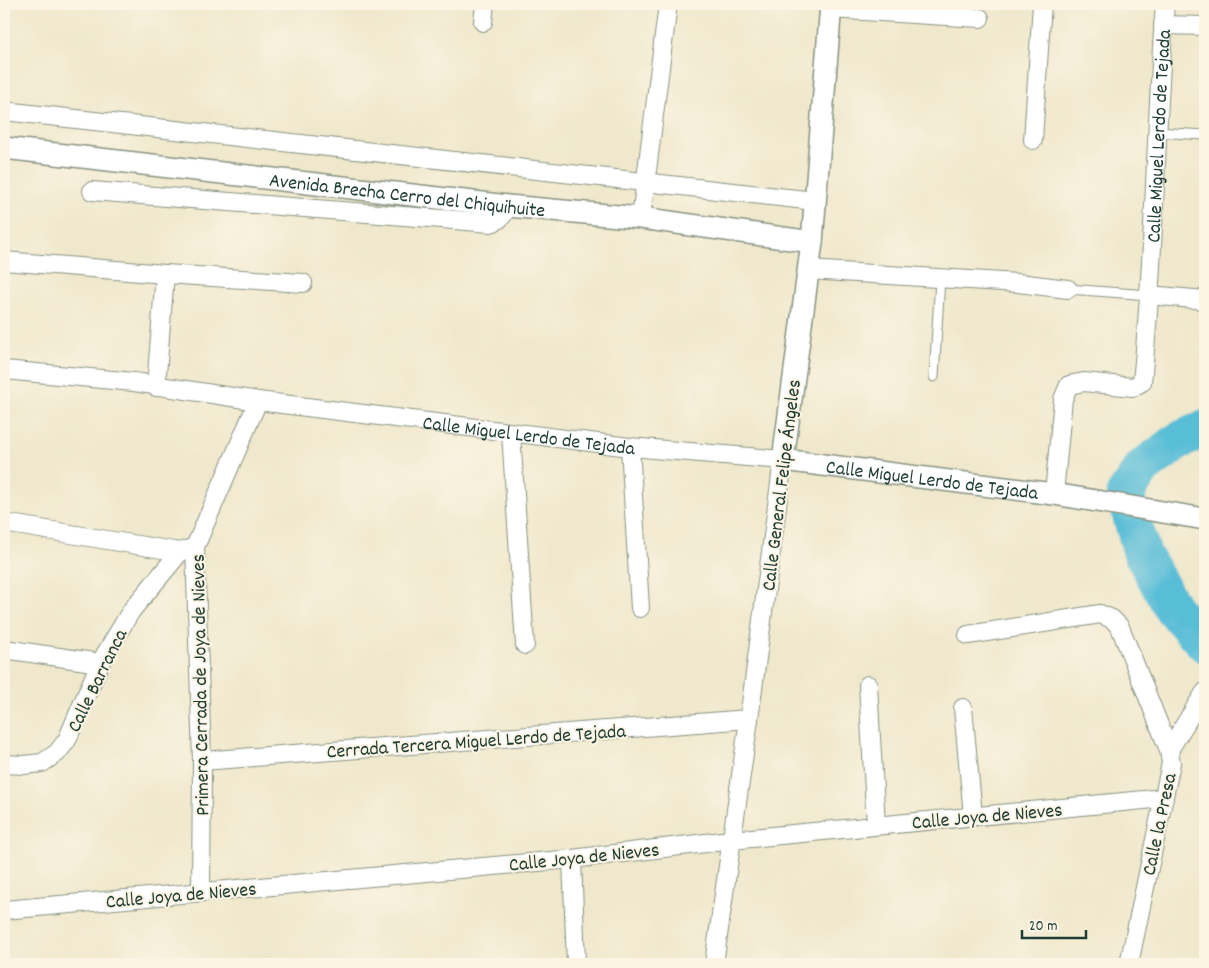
<svg xmlns="http://www.w3.org/2000/svg" width="1209" height="968" viewBox="0 0 1209 968" font-family="Dekko,sans-serif">
<style>
.lines{fill:none;stroke-linecap:round;stroke-linejoin:round}
.river{stroke:#59bdd7;stroke-width:38}
.service-casing{stroke:#879280;stroke-width:11}
.minor-casing{stroke:#879280;stroke-width:20}
.tertiary-casing{stroke:#879280;stroke-width:24}
.service{stroke:#fff;stroke-width:9}
.minor{stroke:#fff;stroke-width:18}
.tertiary{stroke:#fff;stroke-width:21}
.labels{text-anchor:middle;stroke-width:4;stroke-linejoin:round;paint-order:stroke}
.street-label{font-size:20px;fill:#1f3d34;stroke:#fcf5e5}
</style>
<rect width="100%" height="100%" fill="#fcf5e5"/>
<filter id="ink" filterUnits="userSpaceOnUse"><feTurbulence type="fractalNoise" baseFrequency=".02" numOctaves="2"/><feDisplacementMap in="SourceGraphic" scale="10" xChannelSelector="R" yChannelSelector="G"/><feConvolveMatrix kernelMatrix="1 2 1 2 8 2 1 2 1" color-interpolation-filters="sRGB"/></filter>
<filter id="wash" filterUnits="userSpaceOnUse"><feTurbulence type="fractalNoise" baseFrequency=".0096" numOctaves="4" result="noise"/><feDisplacementMap in="SourceGraphic" scale="20" xChannelSelector="R" yChannelSelector="G"/><feGaussianBlur stdDeviation="1.12" result="paint"/><feColorMatrix in="noise" values="0 0 0 0 0 0 0 0 0 0 0 0 0 0 0 0 0 1.4 0 .05"/><feComposite in="paint" operator="in"/></filter>
<g filter="url(#wash)">
<rect width="100%" height="100%" fill="#efe8cc"/>
<g class="lines">
<polyline class="river" points="1205,429 1180,440 1143,467 1125,494 1142,553 1173,609 1205,644"/>
</g>
</g>
<g filter="url(#ink)">
<g class="lines">
<g class="service-casing">
<g id="service">
<polyline points="1156,132 1205,135"/>
<polyline points="1068,289 1149,295"/>
<polyline points="934,377 940,279"/>
</g>
</g>
<g class="minor-casing">
<g id="minor">
<polyline points="830,9 980,18"/>
<polyline points="483,22 485,4"/>
<polyline points="1163,25 1205,26"/>
<polyline points="4,111 815,201"/>
<polyline points="1033,140 1042,4"/>
<path d="M92 191 491 223C501 220 503 215 508 206"/>
<polyline points="641,218 668,4"/>
<polyline points="4,261 165,274 303,283"/>
<polyline points="808,270 1018,283 1068,289"/>
<polyline points="1149,295 1205,300"/>
<path id="s1" d="M4 370 134 382 258 401 630 447 783 460 749 719 714 964"/>
<polyline points="156,387 165,274"/>
<polyline points="511,433 525,645"/>
<polyline points="630,447 640,608"/>
<path id="s2" d="M1054 494 1063 399 1069 385 1084 382 1133 387 1142 382C1155 256 1155 130 1165 4"/>
<polyline points="4,523 180,552"/>
<polyline points="968,635 1100,614 1112,619 1120,627 1169,750"/>
<polyline points="4,649 100,663"/>
<polyline points="868,685 876,825"/>
<polyline points="963,708 973,816"/>
<polyline points="202,761 749,719"/>
<polyline points="4,764 24,765 42,763 57,753 67,740 100,663 131,611 180,552 195,547"/>
<polyline points="572,859 576,964"/>
<polyline points="201,891 202,761 195,547 258,401"/>
<polyline points="4,910 572,859 731,840 1164,798"/>
<polyline points="1129,964 1171,763 1169,750 1205,692"/>
</g>
</g>
<g class="tertiary-casing">
<g id="tertiary">
<path id="s3" d="M831 4 812 242 783 460 1054 494 1205 519"/>
<path id="s4" d="M4 148 508 206 641 218 812 242"/>
</g>
</g>
<use href="#service" class="service"/>
<use href="#minor" class="minor"/>
<use href="#tertiary" class="tertiary"/>
</g>
</g>
<g class="labels">
<g class="street-label">
<text dy="7" stroke="none"><textPath href="#s2" startOffset="432">Calle Miguel Lerdo de Tejada</textPath></text>
<text dy="7" stroke="none"><textPath href="#s4" startOffset="406">Avenida Brecha Cerro del Chiquihuite</textPath></text>
<text dy="7" stroke="none"><textPath href="#s1" startOffset="529">Calle Miguel Lerdo de Tejada</textPath></text>
<text dy="7" stroke="none"><textPath href="#s3" startOffset="609">Calle Miguel Lerdo de Tejada</textPath></text>
<text transform="translate(780 485) rotate(-83)" y="7">Calle General Felipe Ángeles</text>
<text transform="translate(96 680) rotate(-64)" y="7">Calle Barranca</text>
<text transform="translate(199 685) rotate(-91)" y="7">Primera Cerrada de Joya de Nieves</text>
<text transform="translate(476 740) rotate(-4)" y="7">Cerrada Tercera Miguel Lerdo de Tejada</text>
<text transform="translate(987 815) rotate(-5)" y="7">Calle Joya de Nieves</text>
<text transform="translate(1158 824) rotate(-78)" y="7">Calle la Presa</text>
<text transform="translate(584 856) rotate(-6)" y="7">Calle Joya de Nieves</text>
<text transform="translate(181 894) rotate(-5)" y="7">Calle Joya de Nieves</text>
</g>
</g>
<rect width="1209" height="968" fill="none" stroke="#fcf5e5" stroke-width="20"/>
<path d="M1022 930v8h64v-8" fill="none" stroke="#1f3d34" stroke-width="2.5"/>
<text x="1029" y="930" font-size="15" fill="#1f3d34" stroke="#fcf5e5" stroke-width="4" paint-order="stroke">20 m</text>
</svg>
